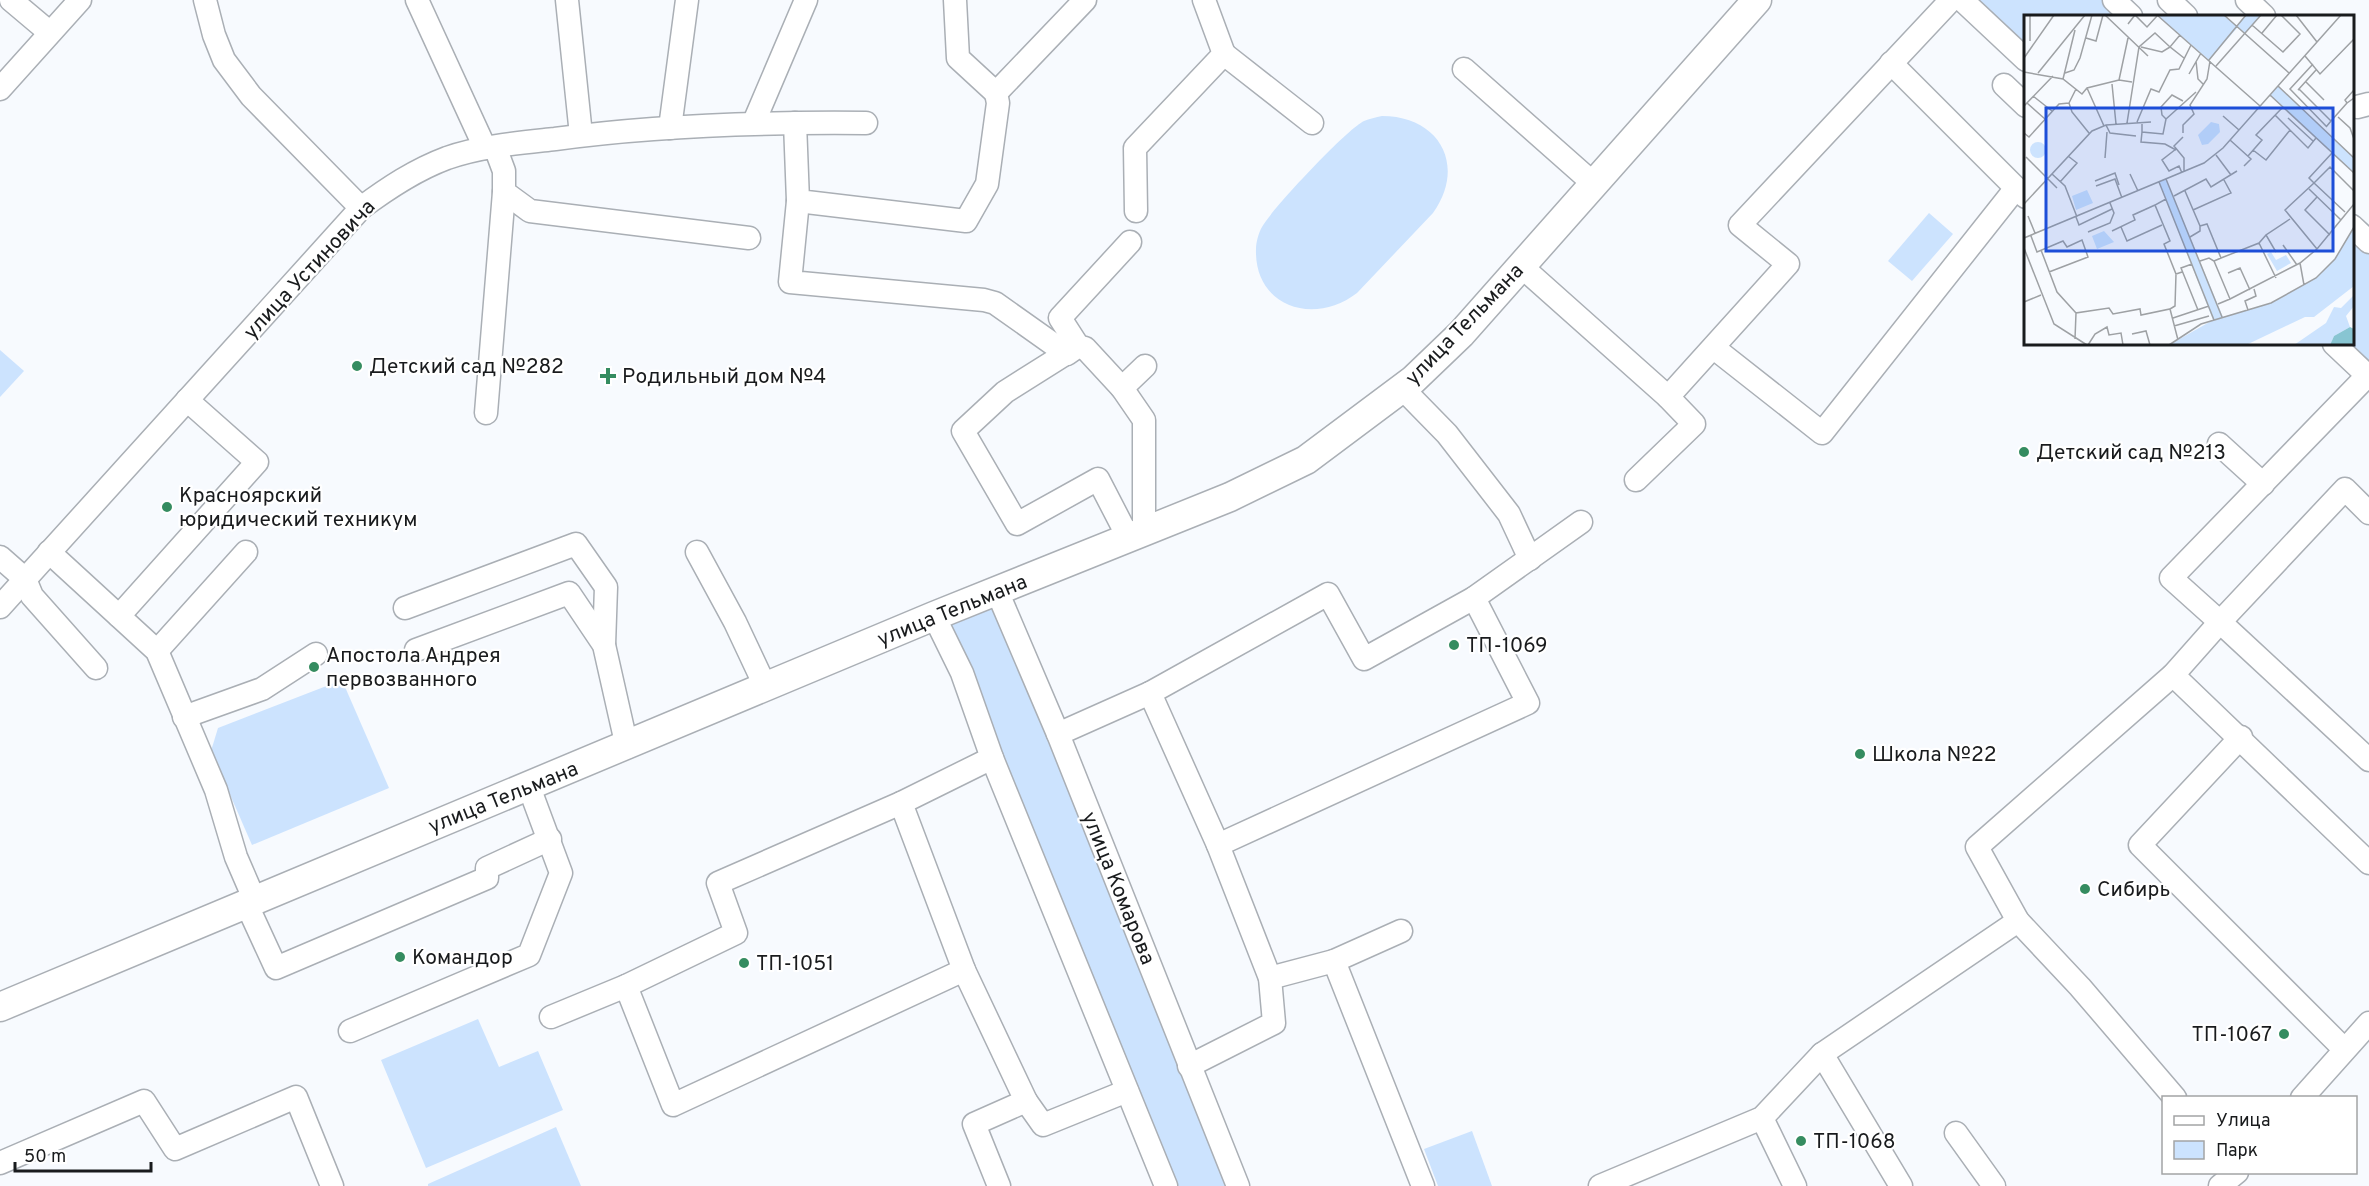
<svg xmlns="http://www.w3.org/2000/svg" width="2369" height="1186" viewBox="0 0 2369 1186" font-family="Overpass,sans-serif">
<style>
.green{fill:#cce3fe}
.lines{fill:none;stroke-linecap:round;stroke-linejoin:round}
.minor-casing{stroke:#aaafb5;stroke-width:25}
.major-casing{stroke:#aaafb5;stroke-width:31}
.minor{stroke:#fff;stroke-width:22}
.major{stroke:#fff;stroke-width:28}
.poi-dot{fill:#358c60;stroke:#fff;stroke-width:2}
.labels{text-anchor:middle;stroke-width:4.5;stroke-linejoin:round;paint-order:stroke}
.street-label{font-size:21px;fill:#191b1d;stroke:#fff}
.poi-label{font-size:21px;fill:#191b1d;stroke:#fff;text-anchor:start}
.inset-road{fill:none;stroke:#9ea1a4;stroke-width:1.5}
.view{fill:#1d4ed8;fill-opacity:0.15;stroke:#1d4ed8;stroke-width:3}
.inset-edge{fill:none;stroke:#191b1d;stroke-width:3}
</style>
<rect width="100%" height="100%" fill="#f7fafe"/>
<g class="green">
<polygon points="1962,0 2114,0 2131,16 2026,16 2025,60"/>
<path d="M1382 116C1439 116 1467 165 1433 213L1357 293C1314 326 1254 307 1256 249 1256 242 1259 232 1262 227 1272 209 1347 129 1364 121 1369 119 1376 117 1382 116Z"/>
<polygon points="1929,213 1953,234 1912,281 1888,261"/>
<polygon points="2353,226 2369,242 2369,377 2334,344 2352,344"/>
<polygon points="0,350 24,371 0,397"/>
<polygon points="997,591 1238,1186 1166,1186 934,616"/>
<polygon points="342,680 389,788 252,845 211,751 218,728"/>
<polygon points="478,1019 499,1067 538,1051 563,1110 426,1168 381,1060"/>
<polygon points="556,1127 581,1186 428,1186 428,1184"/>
<polygon points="1472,1131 1492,1186 1438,1186 1424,1149"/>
</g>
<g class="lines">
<g class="minor-casing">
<g id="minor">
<polyline points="11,0 49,32"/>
<polyline points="205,0 214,35 224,60 251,96 361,208"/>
<polyline points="417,0 485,148"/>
<polyline points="567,0 581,135"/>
<polyline points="955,0 958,58 996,93 1085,0"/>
<polyline points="1962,0 2026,60"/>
<polyline points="2114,0 2131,16"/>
<polyline points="2169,0 2186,16"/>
<polyline points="2247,0 2264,16"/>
<polyline points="1224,54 1312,123"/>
<polyline points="1891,63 2016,188"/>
<polyline points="1464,69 1594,184"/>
<polyline points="2004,85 2026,106"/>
<polyline points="0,89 80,0"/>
<polyline points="2357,107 2369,104"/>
<polyline points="754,122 806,0"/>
<polyline points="795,123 798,201 966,221 987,184 998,103 996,93"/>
<polyline points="670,128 687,0"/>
<polyline points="495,147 504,171 504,192 530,211 749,238"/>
<polyline points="798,201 790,282 984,300 995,303 1067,354 1077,347"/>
<polyline points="1136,211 1135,148 1224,54 1204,0"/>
<polyline points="2352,226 2369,242"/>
<polyline points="1130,242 1060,318 1078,346 1085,348 1122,388 1144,420 1144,530"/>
<polyline points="1521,266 1668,397 1694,424 1636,480"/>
<polyline points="2334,344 2369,377"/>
<polyline points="1078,346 1005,392 963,431 1017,524 1098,479 1128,537"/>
<polyline points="1714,348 1822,433 2016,188 2026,197"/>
<polyline points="2368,375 2171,578 2220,622 2345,489 2369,513"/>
<polyline points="1122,388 1145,366"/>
<polyline points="1402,388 1447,434 1509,514 1530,559"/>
<polyline points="1668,397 1788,264 1740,225 1951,0"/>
<polyline points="486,413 504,192"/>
<polyline points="2219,444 2263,484"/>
<polyline points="49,552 157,651 216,790 236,857 255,901"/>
<polyline points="697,552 735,622 766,688"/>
<polyline points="0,557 25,579 32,596 96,668"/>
<polyline points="997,591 1058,734 1238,1186"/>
<path d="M0 607 361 208C388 188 415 170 447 158 482 146 519 143 555 139 658 125 762 122 866 123"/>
<polyline points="405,608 576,544 606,587 604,645"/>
<polyline points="119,616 257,462 187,400"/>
<polyline points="934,616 962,673 992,758 1166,1186"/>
<polyline points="416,650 569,593 604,645 627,747"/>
<polyline points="157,651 246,552"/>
<polyline points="2173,675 2369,863"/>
<polyline points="1150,693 1218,845 1270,978 1274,1023 1189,1066"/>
<polyline points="184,717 262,689 316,654"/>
<polyline points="1058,734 1150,693 1328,594 1364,659 1474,598 1581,522"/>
<polyline points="2241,737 2140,845 2344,1049"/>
<polyline points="992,758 901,803 964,970 1026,1101 974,1124 999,1186"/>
<polyline points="1218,845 1528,703 1474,598"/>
<polyline points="247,905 276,968 487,878 487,868 550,839"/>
<polyline points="1334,961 1401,931"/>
<polyline points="1270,978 1334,961 1423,1186"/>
<polyline points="626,986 673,1105 964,970"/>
<polyline points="551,1017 626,986 736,933 718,883 901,803"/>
<polyline points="350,1031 529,955 561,873 529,787"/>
<polyline points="2175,1098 2080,987 2018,921 1977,847 2173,675 2220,622 2369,760"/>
<polyline points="2302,1098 2369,1023"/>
<polyline points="1026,1101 1043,1125 1127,1091"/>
<polyline points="1762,1118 1795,1186"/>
<polyline points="1956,1133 1994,1186"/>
<polyline points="0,1163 144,1101 175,1149 296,1097 332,1186"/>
<polyline points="1600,1186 1762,1118 1822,1054"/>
<polyline points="1901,1186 1822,1054 2018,921"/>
<polyline points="2220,1186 2237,1172"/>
</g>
</g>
<g class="major-casing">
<polyline id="major" points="0,1007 934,616 1230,497 1306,460 1413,380 1461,334 1757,0"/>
</g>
<use href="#minor" class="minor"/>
<use href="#major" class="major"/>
</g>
<g class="poi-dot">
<circle cx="357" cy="366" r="6"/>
<path d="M605 367h6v6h6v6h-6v6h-6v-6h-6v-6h6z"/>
<circle cx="2024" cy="452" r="6"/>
<circle cx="167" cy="507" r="6"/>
<circle cx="1454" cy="645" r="6"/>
<circle cx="314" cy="667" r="6"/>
<circle cx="1860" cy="754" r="6"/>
<circle cx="2085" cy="889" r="6"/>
<circle cx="400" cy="957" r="6"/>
<circle cx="744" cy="963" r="6"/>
<circle cx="2284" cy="1034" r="6"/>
<circle cx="1801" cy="1141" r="6"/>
</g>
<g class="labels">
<g class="street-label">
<text transform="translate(309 269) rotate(-47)" y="7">улица Устиновича</text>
<text transform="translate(1464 324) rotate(-46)" y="7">улица Тельмана</text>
<text transform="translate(952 610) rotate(-22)" y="7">улица Тельмана</text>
<text transform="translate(503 797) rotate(-22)" y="7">улица Тельмана</text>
<text transform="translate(1119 888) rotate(68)" y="7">улица Комарова</text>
</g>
<g class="poi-label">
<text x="369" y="373">Детский сад №282</text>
<text x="622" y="383">Родильный дом №4</text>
<text x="2036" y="459">Детский сад №213</text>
<text x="179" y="502">Красноярский<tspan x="179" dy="24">юридический техникум</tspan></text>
<text x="1466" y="652">ТП-1069</text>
<text x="326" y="662">Апостола Андрея<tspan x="326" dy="24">первозванного</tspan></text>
<text x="1872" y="761">Школа №22</text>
<text x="2097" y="896">Сибирь</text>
<text x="412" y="964">Командор</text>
<text x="756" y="970">ТП-1051</text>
<text x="2272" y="1041" text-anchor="end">ТП-1067</text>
<text x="1813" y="1148">ТП-1068</text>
</g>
</g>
<g transform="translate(2024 15)">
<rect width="330" height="330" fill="#f7fafe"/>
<path d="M133 0H200L213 11 222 0H237L221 18 214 12 185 45ZM254 71 330 143V158L246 80ZM187 107 195 109 196 117 184 129 178 130 174 120ZM6 135a8 8 0 1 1 16 0a8 8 0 1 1-16 0ZM142 164 199 302 247 288 292 263 311 244 330 212V271L290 302H281L222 330H145L189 305 135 167ZM63 175 69 188 52 195 48 181ZM80 216 90 227 73 234 68 221ZM247 237 252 245 262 240 267 248 253 256 243 239ZM330 280V291L322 301 326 312 310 321 306 330H270L302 308 310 292 317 293Z" fill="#cce3fe"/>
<path d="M326 312 330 314V330H306L310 321Z" fill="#88c5d2"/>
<path class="inset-road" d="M6 0V26M81 0 124 41M133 0 236 91M200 0 265 58M272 0 293 27M104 9 111 0 123 12 133 1M228 10 259 37 276 19 257 0M238 18 253 0M62 23 72 26 79 0M117 32 138 37 146 32 160 43M281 41 296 59 330 24M0 43 30 0M185 45 222 0M172 46 174 64 179 69M289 49 266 74 302 111M192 51 237 0M0 57 39 64 58 79 63 73 95 65 108 67M14 58 61 0M41 58 50 55 56 43 68 0M165 59 177 38M39 64 51 15M95 65 104 23M282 67 300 85M88 69 92 109M254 71 330 143M63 73 80 111M52 74 45 88 48 97 65 118M275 74 307 106 302 112M274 75 292 55M330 75 321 85 323 88 330 83M246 80 330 158M9 81 28 96M159 86 148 80 137 92 138 100 142 104 172 77M3 88 21 104M0 91 29 61M251 100 266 115M199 101 215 115M314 102 326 113 330 124M264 103 289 126M307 106 323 88M113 107 127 74 135 77 146 55 155 54 167 30M118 107V117L139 119 142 104M103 108 115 32 131 18 146 32 156 20M82 110 86 118 112 121M118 117 117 127 141 129 152 135M0 118 5 122 35 89 45 88M159 118V110L170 99 166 90 183 64 186 46M159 122 150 131 160 143V156M206 125 227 144 220 151M152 134 138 145 145 156 155 151 158 158M229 135 242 145 266 115 284 133 292 123M308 138 285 163 290 168 306 152 330 176M192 140 207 160M224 141 238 125 232 120 259 92M2 142 33 173M81 143 83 117M28 159 41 171 53 202M106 159 114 176M142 164 198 302M71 166 91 158 95 170M36 167 53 148 44 141M135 167 190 305M72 171 91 164 98 183M285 174 317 205M161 176 176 211V216L166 222M150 181 182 164 187 172 213 156M293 182 281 195 306 220M142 184 131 190 146 226 140 229 152 259 158 257M0 189 68 116 82 110 127 107M169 195 207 178 200 165M4 201 11 218M52 202 55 210 88 194M176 211 183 209 197 243 190 246M97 212 103 226 138 210M88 216 111 205 109 200 131 190M64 217 86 208 90 198 86 188M7 221 13 237 39 226 43 232 58 225 64 242 25 257M0 223 180 148 199 133 317 0M235 228 252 263M259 230 273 250M0 233 30 309 63 330M293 234 261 195 290 168 321 197M17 235 33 277 52 298M252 237 242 220 266 204M197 243 235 228 242 220M176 246 185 243 190 246 206 284 194 289M276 248 280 270M168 249 157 253 174 295M204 258 216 253 226 275M206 284 276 248 293 234 330 189M0 287 17 280M146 294 151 291 152 259M224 295 221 286 232 281 230 274M149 303 185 291M150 311 185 301M108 319 122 316 126 330M51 324 52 298 85 293 89 299 116 294 117 300 146 294 154 325M64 330 71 319 83 312 85 320 97 318 99 330M145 330 177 309 247 288 292 263 311 244 330 212"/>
<path class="view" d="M22 93H309V236H22Z"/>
<rect width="330" height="330" class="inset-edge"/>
</g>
<rect x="2162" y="1096" width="195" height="78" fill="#ffffff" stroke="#a3a4a5" stroke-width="1.5"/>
<rect x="2174" y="1116" width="30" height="9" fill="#ffffff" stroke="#a3a4a5" stroke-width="1.5"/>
<text x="2216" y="1126" font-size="18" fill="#191b1d">Улица</text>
<rect x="2174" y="1141" width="30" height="18" fill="#cce3fe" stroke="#a3a4a5" stroke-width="1.5"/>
<text x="2216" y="1156" font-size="18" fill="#191b1d">Парк</text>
<path d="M15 1162v9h136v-9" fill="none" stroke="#191b1d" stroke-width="3"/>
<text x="24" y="1162" font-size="18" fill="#191b1d" stroke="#ffffff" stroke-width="4.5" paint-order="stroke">50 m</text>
</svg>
